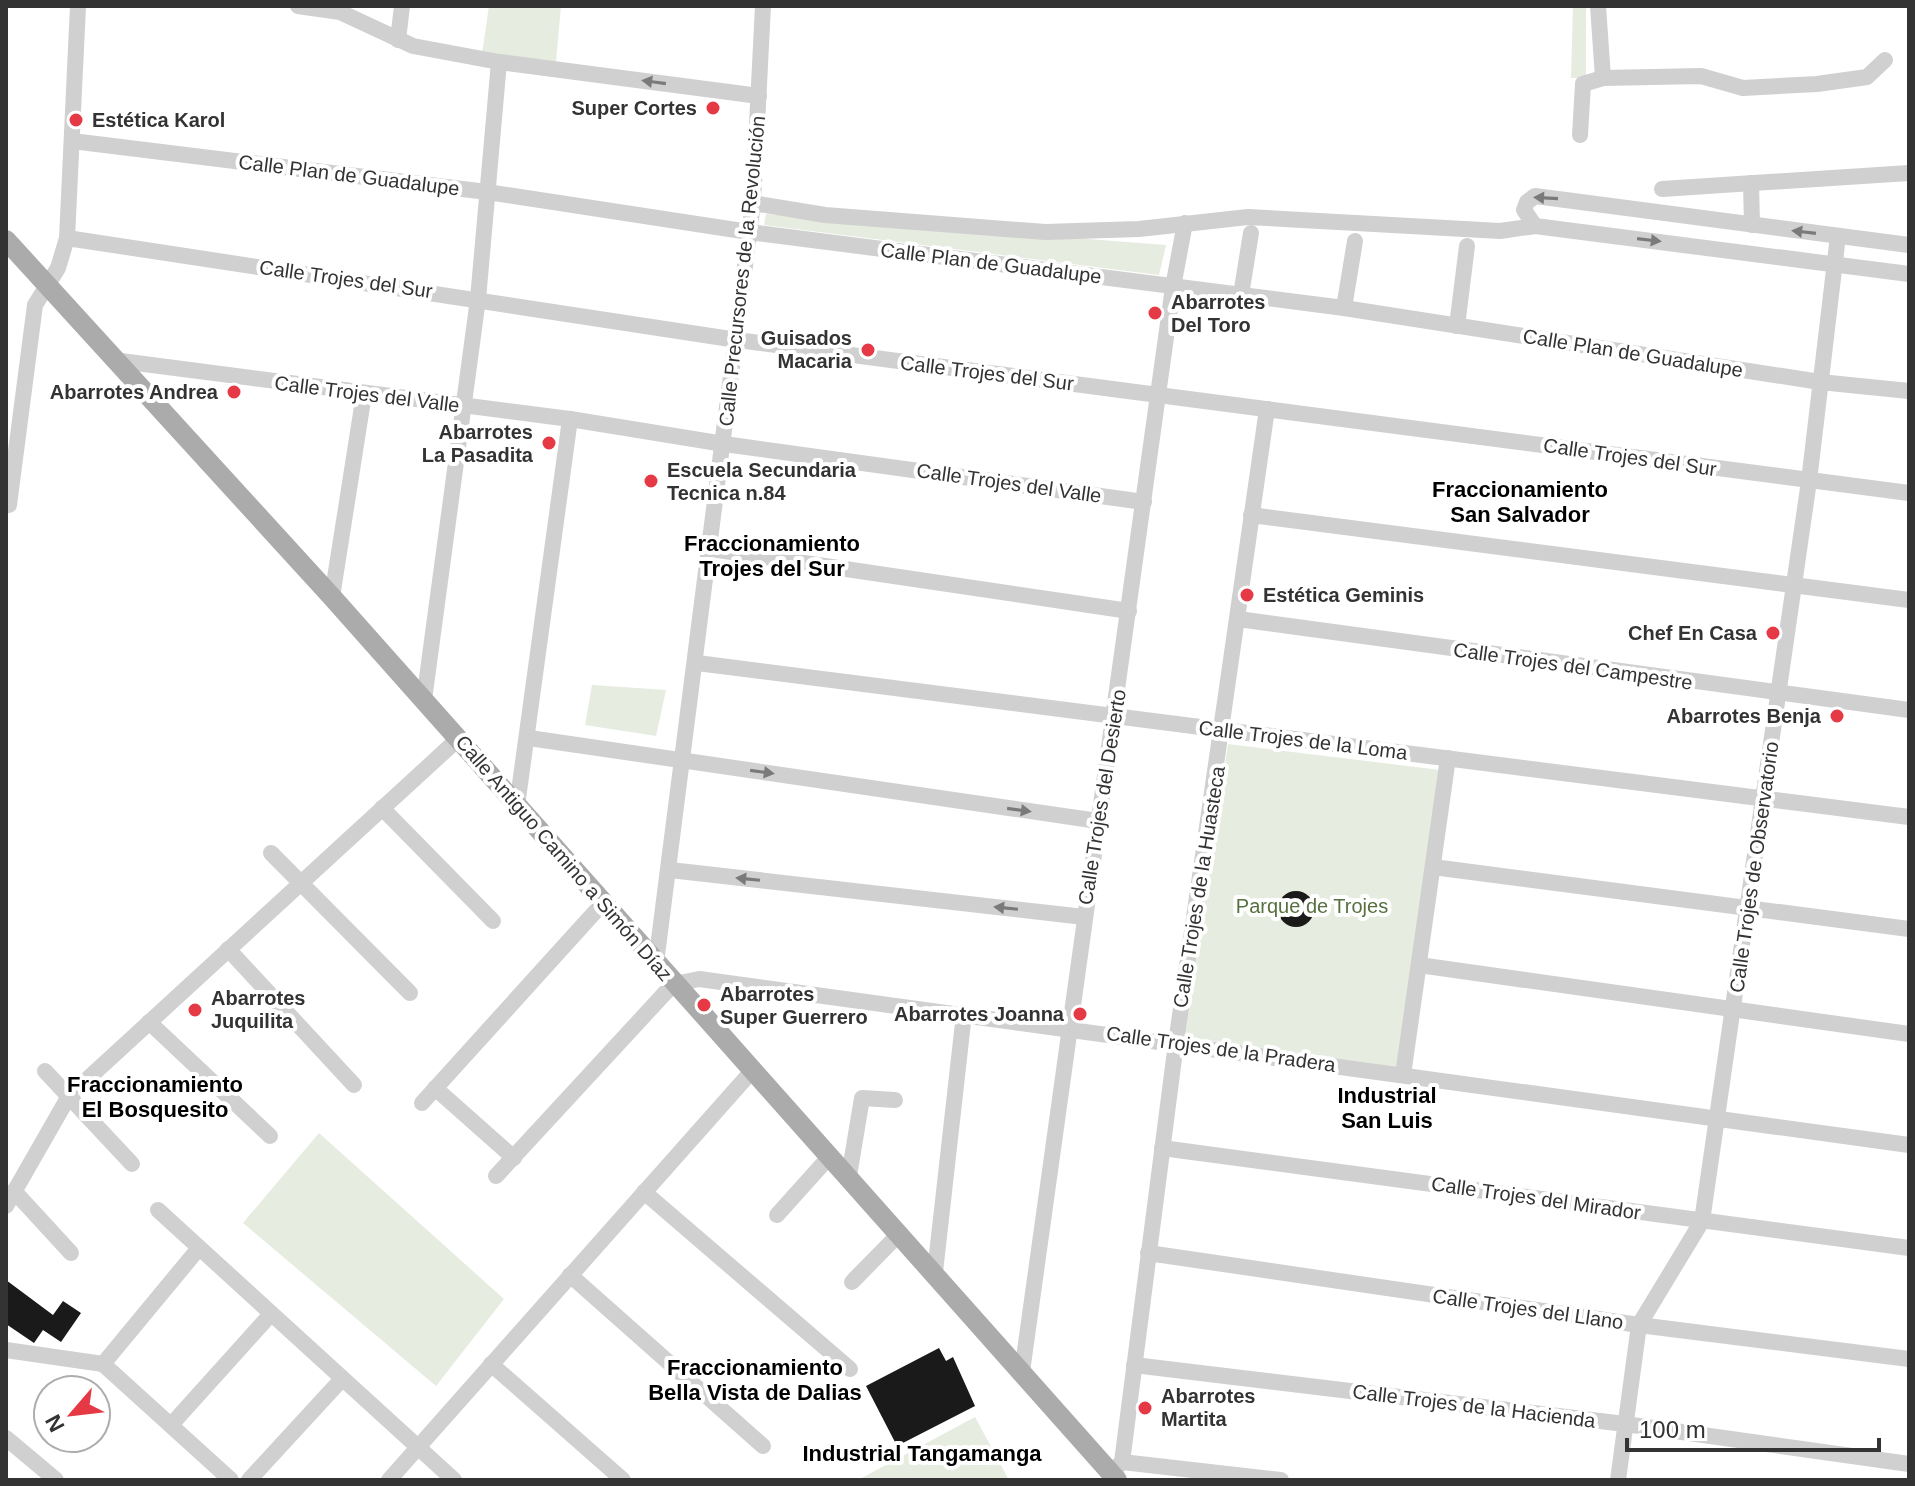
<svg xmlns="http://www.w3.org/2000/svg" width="1915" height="1486" viewBox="0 0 1915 1486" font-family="Arial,sans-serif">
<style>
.green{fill:#e6ecdf}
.building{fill:#1a1a1a}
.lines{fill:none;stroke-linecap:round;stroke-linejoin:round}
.minor{stroke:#d0d0d0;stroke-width:16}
.major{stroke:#ababab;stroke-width:20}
.oneway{fill:#7a7a7a}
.poi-dot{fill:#e63946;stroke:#fff;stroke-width:3}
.labels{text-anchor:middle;stroke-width:8;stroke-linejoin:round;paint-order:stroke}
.poi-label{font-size:20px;font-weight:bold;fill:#333;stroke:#fff;text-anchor:end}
.street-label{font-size:20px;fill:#333;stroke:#fff}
.park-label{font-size:20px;fill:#56703f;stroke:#fff}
.neighbourhood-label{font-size:22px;font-weight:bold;fill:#000;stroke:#fff}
</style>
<rect width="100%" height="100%" fill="#fff"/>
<g class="green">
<polygon points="489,6 561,6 556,62 482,54"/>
<polygon points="1573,6 1586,6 1586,78 1571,78"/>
<polygon points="766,214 1166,245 1159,275 764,225"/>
<polygon points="592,685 666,690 656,736 585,725"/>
<polygon points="1228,744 1440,770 1397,1067 1185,1037"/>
<polygon points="319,1133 504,1299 436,1386 243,1223"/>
<polygon points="975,1417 1009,1480 858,1480"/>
</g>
<g class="building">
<circle cx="1296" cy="909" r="18"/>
<polygon points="6,1280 53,1315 63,1301 81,1313 61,1342 43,1330 34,1343 6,1324"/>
<polygon points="939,1348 946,1361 953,1357 975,1406 897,1446 866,1386"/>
</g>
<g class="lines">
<g class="minor">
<polyline points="298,6 340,12 413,46 499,62 759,96"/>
<polyline points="1598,6 1603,78"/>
<polyline points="398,40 402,6"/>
<polyline points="1580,135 1583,84 1603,78 1701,76 1743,88 1817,84 1867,77 1885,60"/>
<polyline points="72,141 487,192 749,232 1344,308 1820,382 1909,391"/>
<polyline points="1751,183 1752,225"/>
<polyline points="1662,189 1909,173"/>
<polyline points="753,203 825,215 1045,232 1139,229 1248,217 1500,231 1535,226"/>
<polyline points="67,238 737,340 1909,493"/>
<polyline points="1909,245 1535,196 1527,202 1524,210 1535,226 1909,274"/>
<polyline points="1241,295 1251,233"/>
<polyline points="1344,308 1355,241"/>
<polyline points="1457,326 1467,246"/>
<polyline points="113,360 570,419 724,444 1144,502"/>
<polyline points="9,505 35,305 58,268 67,238 78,6"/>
<polyline points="1251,515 1909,600"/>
<polyline points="711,549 1129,611"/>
<polyline points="332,597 364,394"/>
<polyline points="1238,619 1909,710"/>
<polyline points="697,663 1909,817"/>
<polyline points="424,700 478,299 499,62"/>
<polyline points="529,738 1098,821"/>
<polyline points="517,806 570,419"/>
<polyline points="382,808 493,921"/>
<polyline points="271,853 410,993"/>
<polyline points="1433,867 1909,929"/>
<polyline points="670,870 1084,917"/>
<polyline points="228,949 354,1085"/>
<polyline points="656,963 753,203 763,6"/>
<polyline points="1419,965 1909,1034"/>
<polyline points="149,1022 270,1136"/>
<polyline points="45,1071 132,1164"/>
<polyline points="1403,1075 1448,758"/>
<polyline points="435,1088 514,1158"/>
<polyline points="422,1103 604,902"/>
<polyline points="1162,1148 1909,1248"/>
<polyline points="496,1176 665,993 675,984 699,979 1909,1145"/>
<polyline points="849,1176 862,1098 895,1100"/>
<polyline points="14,1191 71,1253"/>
<polyline points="644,1192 850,1369"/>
<polyline points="6,1206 69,1096 458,739"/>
<polyline points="158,1210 454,1480"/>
<polyline points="777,1215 830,1156"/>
<polyline points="1148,1253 1639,1325 1909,1359"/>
<polyline points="935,1272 964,1014"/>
<polyline points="570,1275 763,1446"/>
<polyline points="852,1282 900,1233"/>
<polyline points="6,1350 103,1364"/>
<polyline points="103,1364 231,1480"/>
<polyline points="103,1364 199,1248"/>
<polyline points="491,1364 623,1480"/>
<polyline points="1134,1365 1625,1424 1909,1464"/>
<polyline points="1022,1372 1173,287 1185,223"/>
<polyline points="171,1425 271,1314"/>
<polyline points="6,1438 56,1480"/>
<polyline points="1122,1462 1176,1043 1267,409"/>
<polyline points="1115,1469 1122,1462 1281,1480"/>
<polyline points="249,1480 342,1379"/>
<polyline points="389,1480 752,1071"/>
<polyline points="1618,1480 1639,1325 1702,1221 1809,481 1838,236"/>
</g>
<polyline class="major" points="6,240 332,597 1117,1480"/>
</g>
<defs><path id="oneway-solid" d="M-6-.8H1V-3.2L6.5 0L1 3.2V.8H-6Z" transform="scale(2)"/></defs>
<g class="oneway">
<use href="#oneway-solid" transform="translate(654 82) rotate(-172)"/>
<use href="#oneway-solid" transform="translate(1546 198) rotate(-177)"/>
<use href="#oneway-solid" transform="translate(1804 232) rotate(-173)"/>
<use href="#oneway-solid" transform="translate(1649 240) rotate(7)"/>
<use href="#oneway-solid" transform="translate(762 772) rotate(8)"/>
<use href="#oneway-solid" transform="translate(1019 810) rotate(8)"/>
<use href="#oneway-solid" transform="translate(748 879) rotate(-174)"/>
<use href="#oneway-solid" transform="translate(1006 908) rotate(-174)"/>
</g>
<g class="poi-dot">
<circle cx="713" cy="108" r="8"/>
<circle cx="76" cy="120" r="8"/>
<circle cx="1155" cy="313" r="8"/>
<circle cx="868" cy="350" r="8"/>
<circle cx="234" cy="392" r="8"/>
<circle cx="549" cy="443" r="8"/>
<circle cx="651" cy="481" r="8"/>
<circle cx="1247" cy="595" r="8"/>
<circle cx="1773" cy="633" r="8"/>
<circle cx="1837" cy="716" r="8"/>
<circle cx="704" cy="1005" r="8"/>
<circle cx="195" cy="1010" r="8"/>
<circle cx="1080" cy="1014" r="8"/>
<circle cx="1145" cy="1408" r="8"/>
</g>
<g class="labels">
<g class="poi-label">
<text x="697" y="115">Super Cortes</text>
<text x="92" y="127" text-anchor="start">Estética Karol</text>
<text x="1171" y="309" text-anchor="start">Abarrotes<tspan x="1171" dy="23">Del Toro</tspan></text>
<text x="852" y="345">Guisados<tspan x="852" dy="23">Macaria</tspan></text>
<text x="218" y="399">Abarrotes Andrea</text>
<text x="533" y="439">Abarrotes<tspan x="533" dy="23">La Pasadita</tspan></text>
<text x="667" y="477" text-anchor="start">Escuela Secundaria<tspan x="667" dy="23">Tecnica n.84</tspan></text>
<text x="1263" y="602" text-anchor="start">Estética Geminis</text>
<text x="1757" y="640">Chef En Casa</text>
<text x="1821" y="723">Abarrotes Benja</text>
<text x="720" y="1001" text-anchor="start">Abarrotes<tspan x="720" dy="23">Super Guerrero</tspan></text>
<text x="211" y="1005" text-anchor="start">Abarrotes<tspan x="211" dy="23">Juquilita</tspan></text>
<text x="1064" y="1021">Abarrotes Joanna</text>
<text x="1161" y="1403" text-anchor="start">Abarrotes<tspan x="1161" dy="23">Martita</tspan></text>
</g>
<g class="street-label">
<text transform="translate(349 175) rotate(7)" y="7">Calle Plan de Guadalupe</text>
<text transform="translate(991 263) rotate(7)" y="7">Calle Plan de Guadalupe</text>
<text transform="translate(742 271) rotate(-84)" y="7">Calle Precursores de la Revolución</text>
<text transform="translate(346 279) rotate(8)" y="7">Calle Trojes del Sur</text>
<text transform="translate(1633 353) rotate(9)" y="7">Calle Plan de Guadalupe</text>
<text transform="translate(987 373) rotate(7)" y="7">Calle Trojes del Sur</text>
<text transform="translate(367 394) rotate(7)" y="7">Calle Trojes del Valle</text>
<text transform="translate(1630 457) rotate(8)" y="7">Calle Trojes del Sur</text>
<text transform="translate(1009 483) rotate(8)" y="7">Calle Trojes del Valle</text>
<text transform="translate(1573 666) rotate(8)" y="7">Calle Trojes del Campestre</text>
<text transform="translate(1303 740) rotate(7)" y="7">Calle Trojes de la Loma</text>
<text transform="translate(1102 797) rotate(-81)" y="7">Calle Trojes del Desierto</text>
<text transform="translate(564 858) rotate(49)" y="7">Calle Antiguo Camino a Simón Díaz</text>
<text transform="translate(1754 867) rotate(-82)" y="7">Calle Trojes de Observatorio</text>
<text transform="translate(1199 887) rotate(-81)" y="7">Calle Trojes de la Huasteca</text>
<text transform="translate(1221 1049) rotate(8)" y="7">Calle Trojes de la Pradera</text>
<text transform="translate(1536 1198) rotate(8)" y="7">Calle Trojes del Mirador</text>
<text transform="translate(1528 1309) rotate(8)" y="7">Calle Trojes del Llano</text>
<text transform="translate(1474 1406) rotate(7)" y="7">Calle Trojes de la Hacienda</text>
</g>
<g class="park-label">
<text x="1312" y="913">Parque de Trojes</text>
</g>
<g class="neighbourhood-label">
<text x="1520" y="497">Fraccionamiento<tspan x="1520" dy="25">San Salvador</tspan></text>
<text x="772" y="551">Fraccionamiento<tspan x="772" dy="25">Trojes del Sur</tspan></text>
<text x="155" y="1092">Fraccionamiento<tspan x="155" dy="25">El Bosquesito</tspan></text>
<text x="1387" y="1103">Industrial<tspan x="1387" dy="25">San Luis</tspan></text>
<text x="755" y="1375">Fraccionamiento<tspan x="755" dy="25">Bella Vista de Dalias</tspan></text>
<text x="922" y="1461">Industrial Tangamanga</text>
</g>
</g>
<rect width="1915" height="1486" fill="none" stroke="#333333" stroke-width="16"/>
<g transform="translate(72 1414) rotate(242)"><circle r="38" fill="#ffffff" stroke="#adadad" stroke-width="2"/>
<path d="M0-6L14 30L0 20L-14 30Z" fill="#e63946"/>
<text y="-12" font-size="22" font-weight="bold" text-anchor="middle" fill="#333333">N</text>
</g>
<path d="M1627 1438v12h252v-12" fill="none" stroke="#333333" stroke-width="4"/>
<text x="1639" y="1438" font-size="24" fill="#333333" stroke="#ffffff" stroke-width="6" paint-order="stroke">100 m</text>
</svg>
